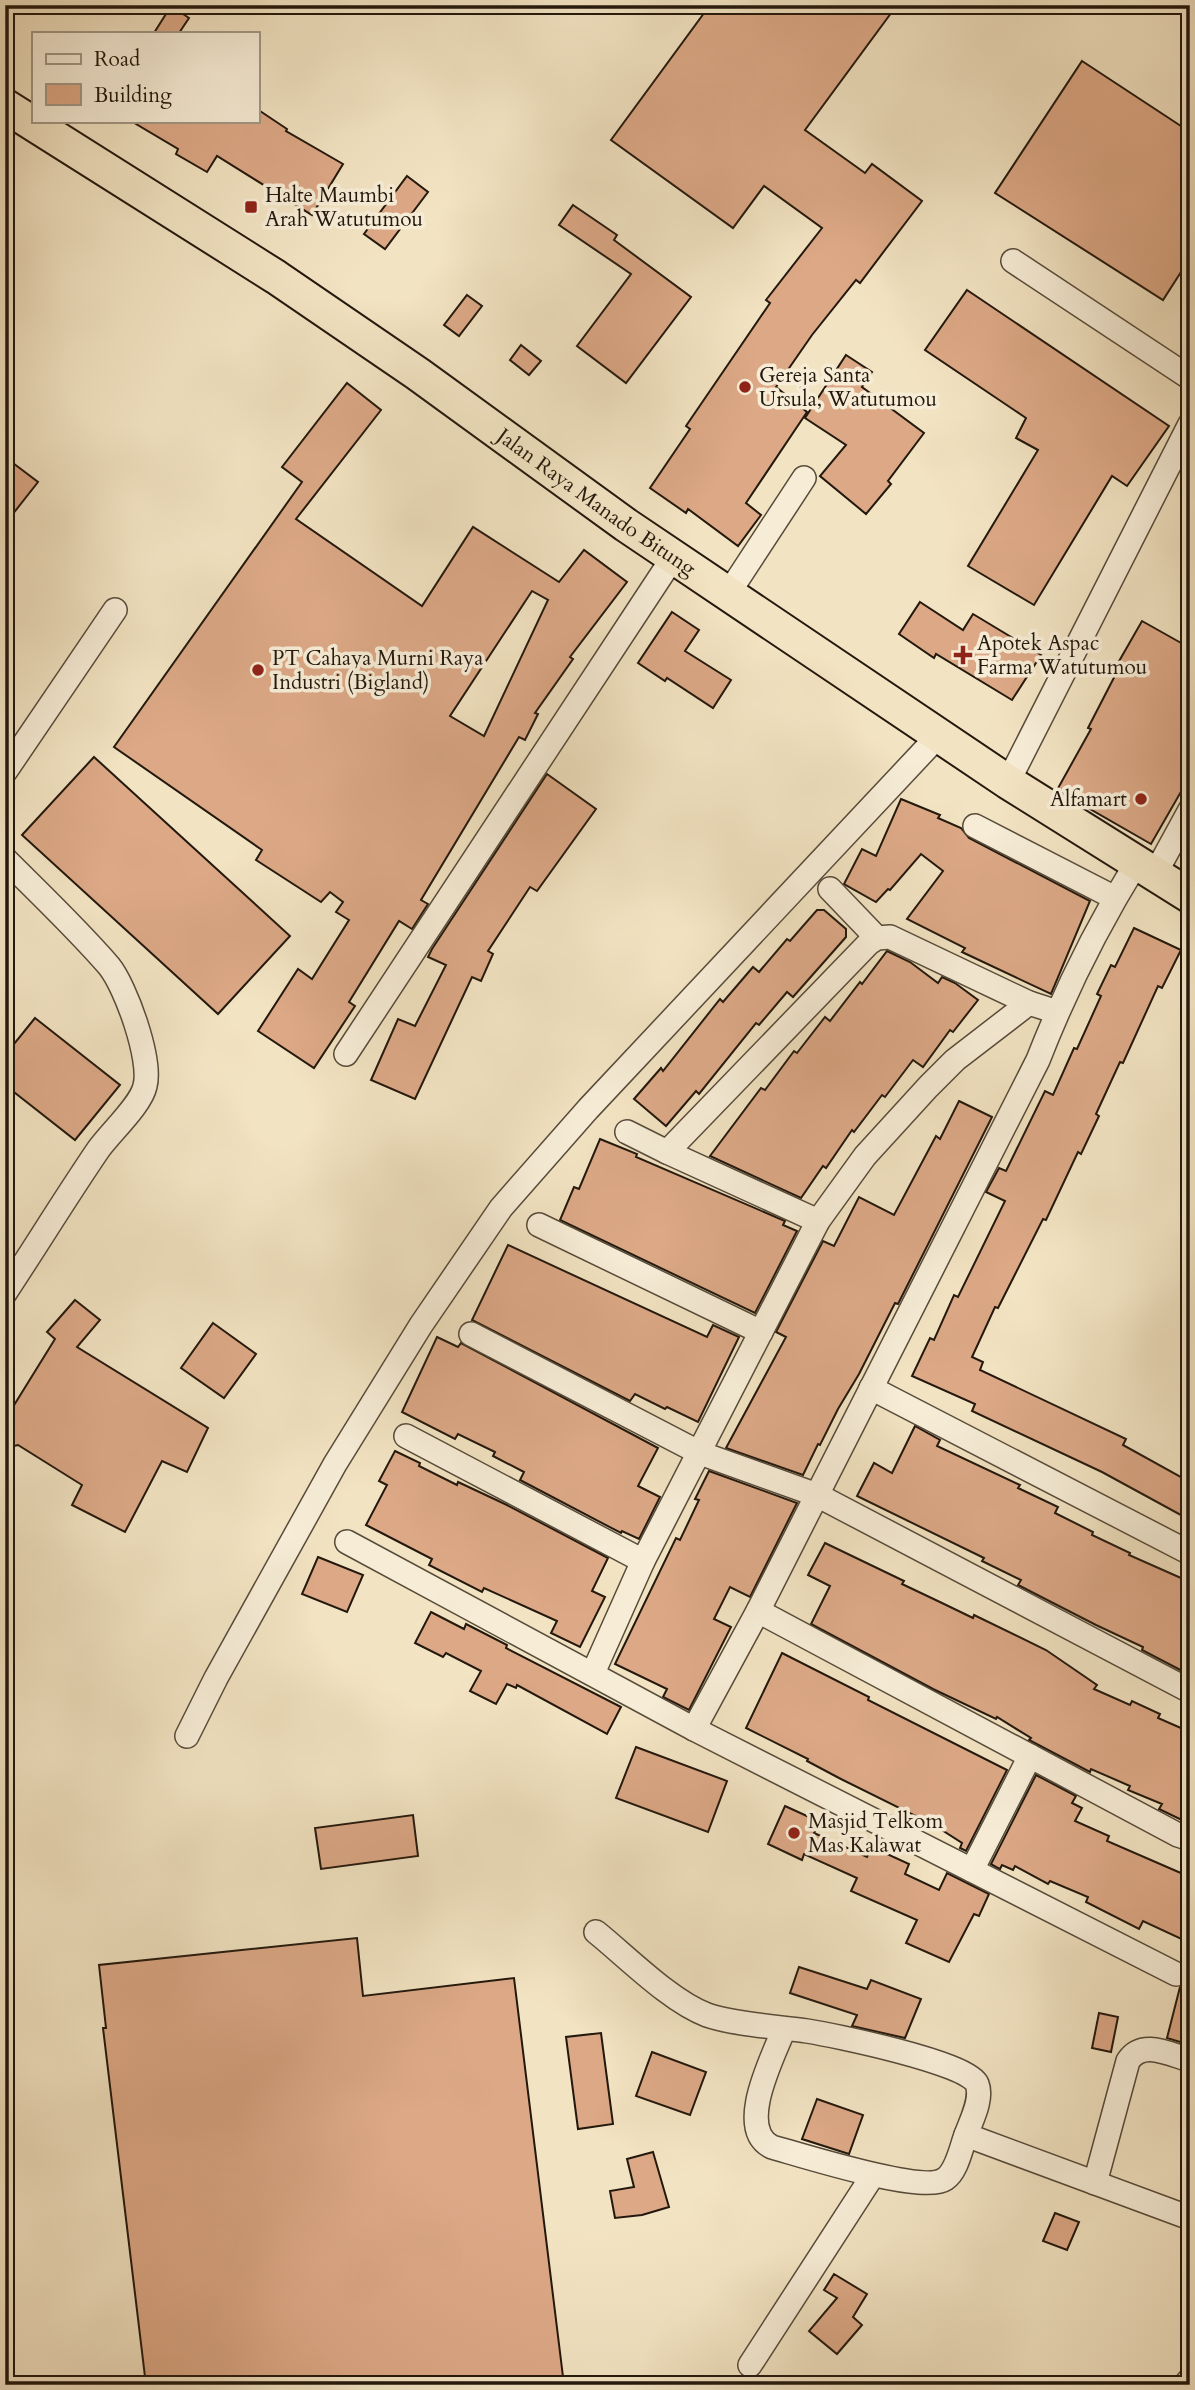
<svg xmlns="http://www.w3.org/2000/svg" width="1195" height="2390" viewBox="0 0 1195 2390" font-family="Cardo,serif">
<style>
.building{fill:#dca886;stroke:#23180d;stroke-width:2;fill-rule:evenodd}
.lines{fill:none;stroke-linecap:round;stroke-linejoin:round}
.minor-casing{stroke:#574b3a;stroke-width:26}
.highway-casing{stroke:#23180d;stroke-width:37}
.minor{stroke:#f7edd7;stroke-width:23}
.highway{stroke:#f2e3c2;stroke-width:33}
.poi-dot{fill:#8f2418;stroke:#f7edd7;stroke-width:2.5}
.labels{text-anchor:middle;stroke-width:7;stroke-linejoin:round;paint-order:stroke}
.poi-label{font-size:21px;fill:#23180d;stroke:#f7edd7;text-anchor:start}
.street-label{font-size:21px;fill:#23180d;stroke:#f7edd7}
</style>
<rect width="100%" height="100%" fill="#f2e3c2"/>
<filter id="stains"><feTurbulence type="fractalNoise" baseFrequency=".00286" numOctaves="4"/><feColorMatrix values="0 0 0 0 .2 0 0 0 0 .09 0 0 0 0 .02 0 0 0 .5 -.17"/></filter>
<radialGradient id="worn" r=".72"><stop offset=".6" stop-color="#630" stop-opacity="0"/><stop offset="1" stop-color="#630" stop-opacity=".3"/></radialGradient>
<g class="building">
<polygon points="710,5 897,5 805,130 865,173 872,164 922,201 860,283 856,280 812,335 776,387 807,412 746,503 761,515 738,546 688,509 686,513 650,488 690,429 686,426 770,303 766,300 822,228 764,186 733,228 611,140"/>
<polygon points="171,6 189,18 179,33 154,33"/>
<polygon points="1082,61 1190,132 1190,258 1163,300 995,193"/>
<polygon points="257,109 287,129 286,131 343,164 312,215 217,156 207,172 176,154 178,149 131,121 257,121"/>
<polygon points="407,176 428,192 385,249 364,234"/>
<polygon points="573,205 617,235 614,240 691,297 626,383 577,346 631,274 559,225"/>
<polygon points="967,290 1169,426 1127,486 1112,476 1034,605 968,566 1038,450 1016,438 1026,418 925,350"/>
<polygon points="467,295 482,306 459,336 444,325"/>
<polygon points="521,345 541,361 529,375 510,360"/>
<polygon points="846,355 872,372 862,387 924,433 888,481 891,484 866,514 820,476 846,445 805,418"/>
<path d="M347 383 381 410 296 519 422 606 473 527 559 582 584 550 627 582 570 657 573 659 535 713 538 714 525 740 519 737 421 900 428 904 412 929 399 921 349 1002 355 1006 314 1068 258 1031 298 969 312 979 349 920 336 912 343 902 330 892 321 902 256 860 262 850 114 747 302 482 282 467ZM532 591 548 600 484 736 450 716Z"/>
<polygon points="5,457 38,482 5,524"/>
<polygon points="920,602 963,630 973,614 1041,655 1012,700 936,654 934,658 899,634"/>
<polygon points="672,612 699,630 685,651 731,680 713,708 667,678 665,681 638,663"/>
<polygon points="1142,621 1190,648 1190,776 1151,844 1057,790 1091,729 1088,728 1121,664 1118,663"/>
<polygon points="94,757 290,936 218,1014 22,835"/>
<polygon points="547,774 596,809 537,891 530,887 488,951 493,954 481,981 472,977 415,1099 371,1080 398,1019 415,1026 446,965 428,957 432,949"/>
<polygon points="901,799 940,815 938,818 961,828 969,838 1090,901 1051,994 962,952 965,948 907,919 943,871 921,854 890,890 888,889 876,902 844,884 862,849 876,856"/>
<polygon points="817,910 824,910 846,929 846,937 793,997 787,992 759,1025 756,1023 699,1094 696,1091 666,1126 634,1099 661,1068 663,1071 720,999 723,1002 753,967 759,972 787,939 790,941"/>
<polygon points="1134,928 1181,950 1162,988 1158,986 1123,1063 1120,1062 1096,1114 1099,1116 1081,1154 1078,1152 1046,1220 1043,1219 998,1308 995,1307 972,1357 983,1362 980,1370 1126,1439 1123,1445 1190,1482 1190,1520 1102,1472 972,1411 975,1404 912,1376 930,1338 934,1340 954,1295 958,1297 1005,1201 986,1192 999,1168 1006,1171 1045,1091 1053,1095 1074,1048 1077,1049 1101,996 1097,994 1111,965 1115,967"/>
<polygon points="887,951 910,962 938,983 942,977 955,983 978,1000 953,1032 950,1030 923,1067 913,1060 885,1097 882,1095 854,1132 852,1130 826,1168 823,1166 801,1198 710,1156 761,1088 765,1090 794,1051 797,1053 825,1017 830,1021 860,982 862,984"/>
<polygon points="35,1018 120,1085 75,1140 5,1085 5,1055"/>
<polygon points="959,1101 992,1117 898,1304 895,1303 859,1374 838,1409 820,1445 818,1444 803,1475 726,1448 786,1337 776,1332 823,1241 834,1246 859,1197 894,1215 936,1136 940,1139"/>
<polygon points="600,1139 637,1154 636,1157 785,1221 783,1225 797,1231 755,1313 560,1220 574,1187 579,1189"/>
<polygon points="508,1245 707,1337 713,1325 739,1337 698,1422 667,1407 665,1409 635,1394 630,1401 472,1320"/>
<polygon points="75,1300 100,1320 77,1347 208,1428 187,1472 162,1461 125,1532 72,1505 82,1485 18,1445 5,1448 5,1411 11,1410 55,1339 47,1332"/>
<polygon points="213,1323 256,1354 224,1398 181,1368"/>
<polygon points="437,1337 458,1347 461,1343 658,1448 638,1486 660,1497 639,1539 622,1531 621,1533 520,1480 524,1472 493,1456 495,1452 458,1434 455,1439 402,1412"/>
<polygon points="915,1426 940,1440 937,1446 1020,1485 1018,1488 1058,1507 1055,1513 1093,1532 1092,1535 1130,1553 1129,1555 1190,1582 1190,1675 1142,1650 1143,1647 1096,1625 1018,1585 1021,1580 982,1561 984,1558 857,1496 874,1463 892,1473"/>
<polygon points="395,1451 420,1463 419,1466 457,1485 458,1482 507,1505 608,1558 592,1591 605,1597 580,1647 551,1633 557,1621 484,1588 482,1592 429,1565 432,1559 366,1525 387,1485 379,1481"/>
<polygon points="709,1471 797,1503 750,1597 730,1587 714,1619 731,1627 689,1710 663,1697 667,1689 615,1664 676,1538 680,1540 699,1500 695,1499"/>
<polygon points="825,1543 904,1581 902,1584 942,1603 973,1618 974,1615 1046,1650 1097,1685 1094,1689 1130,1705 1132,1701 1160,1714 1158,1718 1190,1732 1190,1824 1159,1809 1162,1804 1128,1790 1130,1786 1091,1769 1090,1772 1029,1740 1031,1738 997,1717 996,1719 933,1689 811,1624 830,1586 808,1575"/>
<polygon points="318,1557 363,1575 347,1612 302,1594"/>
<polygon points="431,1612 464,1629 466,1624 507,1645 506,1648 621,1707 607,1734 517,1685 516,1688 507,1684 496,1704 470,1691 481,1671 446,1653 443,1657 415,1643"/>
<polygon points="782,1653 869,1697 868,1700 1007,1770 966,1851 960,1848 962,1843 934,1825 839,1778 807,1761 808,1759 746,1728"/>
<polygon points="636,1747 727,1781 708,1832 616,1798"/>
<polygon points="1036,1775 1076,1796 1072,1803 1082,1808 1075,1821 1109,1836 1107,1841 1190,1877 1190,1943 1143,1921 1139,1929 1086,1902 1088,1897 1050,1881 1048,1884 1015,1866 1013,1870 1002,1865 1000,1869 991,1864"/>
<polygon points="785,1806 820,1822 814,1833 867,1857 872,1847 909,1864 905,1874 939,1890 947,1873 989,1894 979,1916 974,1914 949,1962 906,1943 917,1920 851,1891 857,1878 804,1854 802,1860 768,1844"/>
<polygon points="413,1815 418,1856 321,1869 315,1828"/>
<polygon points="357,1938 363,1996 514,1978 564,2385 146,2385 103,2028 106,2028 99,1965"/>
<polygon points="799,1967 867,1989 871,1980 921,1999 905,2038 852,2026 857,2015 790,1993"/>
<polygon points="1190,1978 1190,2045 1167,2038 1180,1987"/>
<polygon points="1099,2013 1118,2017 1111,2052 1092,2048"/>
<polygon points="601,2033 613,2124 578,2129 566,2037"/>
<polygon points="652,2052 706,2072 690,2115 636,2096"/>
<polygon points="817,2099 863,2115 849,2154 802,2139"/>
<polygon points="653,2152 669,2207 642,2215 615,2218 610,2191 634,2187 627,2159"/>
<polygon points="1055,2213 1079,2222 1067,2250 1043,2241"/>
<polygon points="834,2274 867,2294 853,2317 862,2325 837,2354 809,2331 837,2298 824,2290"/>
</g>
<g class="lines">
<g class="minor-casing">
<g id="minor">
<polyline points="1013,261 1190,378"/>
<polyline points="728,594 804,478"/>
<polyline points="5,772 115,610"/>
<polyline points="1008,782 1190,424"/>
<polyline points="975,826 1115,898"/>
<path d="M5 859C40 894 77 929 109 966 126 987 152 1060 145 1086 141 1105 110 1133 98 1150 66 1197 36 1246 5 1293"/>
<polyline points="1155,874 1190,810"/>
<polyline points="830,889 877,938"/>
<polyline points="346,1054 674,556"/>
<polyline points="627,1132 667,1152"/>
<polyline points="818,1221 667,1152 869,943 877,938 890,937 1029,1003"/>
<polyline points="539,1225 761,1332"/>
<polyline points="471,1334 700,1453 817,1495 1190,1691"/>
<polyline points="871,1388 1190,1553"/>
<polyline points="406,1436 643,1561"/>
<polyline points="347,1542 694,1729 1176,1974"/>
<polyline points="758,1611 1178,1835 1190,1839"/>
<polyline points="593,1673 643,1561 818,1221 865,1156 928,1087 955,1060 1029,1003 1057,1012"/>
<path d="M694 1729 758 1611 1038 1060C1065 991 1098 925 1137 862"/>
<polyline points="187,1736 216,1678 335,1464 421,1325 501,1208 588,1109 939,735"/>
<polyline points="972,1870 1030,1756"/>
<path d="M596 1932C627 1957 670 2001 707 2015 732 2024 779 2027 807 2031 833 2035 969 2063 977 2084 983 2099 971 2121 966 2135"/>
<path d="M784 2029C773 2057 735 2129 772 2147 801 2155 923 2194 945 2179 957 2171 961 2148 966 2135L1190 2218"/>
<path d="M1095 2183 1128 2061C1142 2039 1169 2054 1190 2060"/>
<polyline points="750,2365 873,2175"/>
<polyline points="1185,2385 1190,2379"/>
</g>
</g>
<g class="highway-casing">
<g id="highway">
<path id="s1" d="M5 106 276 277 418 374 626 525 1008 782 1190 896"/>
</g>
</g>
<use href="#minor" class="minor"/>
<use href="#highway" class="highway"/>
</g>
<g class="poi-dot">
<rect x="244" y="200" width="14" height="14" rx="3.5"/>
<circle cx="745" cy="387" r="7"/>
<path d="M959.5 644.5h7v7h7v7h-7v7h-7v-7h-7v-7h7z"/>
<circle cx="258" cy="670" r="7"/>
<circle cx="1141" cy="799" r="7"/>
<circle cx="794" cy="1833" r="7"/>
</g>
<g class="labels">
<g class="poi-label">
<text x="265" y="202">Halte Maumbi<tspan x="265" dy="24">Arah Watutumou</tspan></text>
<text x="759" y="382">Gereja Santa<tspan x="759" dy="24">Ursula, Watutumou</tspan></text>
<text x="977" y="650">Apotek Aspac<tspan x="977" dy="24">Farma Watutumou</tspan></text>
<text x="272" y="665">PT Cahaya Murni Raya<tspan x="272" dy="24">Industri (Bigland)</tspan></text>
<text x="1127" y="806" text-anchor="end">Alfamart</text>
<text x="808" y="1828">Masjid Telkom<tspan x="808" dy="24">Mas Kalawat</tspan></text>
</g>
<g class="street-label">
<text dy="7" stroke="none"><textPath href="#s1" startOffset="712">Jalan Raya Manado Bitung</textPath></text>
</g>
</g>
<rect width="1195" height="2390" fill="none" stroke="#f2e3c2" stroke-width="28"/>
<rect x="7" y="7" width="1181" height="2376" fill="none" stroke="#23180d" stroke-width="3.5"/>
<rect x="14" y="14" width="1167" height="2362" fill="none" stroke="#23180d" stroke-width="2"/>
<rect x="32" y="32" width="228" height="91" fill="#f7edd7" stroke="#a29886" stroke-width="2"/>
<rect x="46" y="54" width="35" height="10" fill="#f7edd7" stroke="#a29886" stroke-width="2"/>
<text x="94" y="66" font-size="21" fill="#23180d">Road</text>
<rect x="46" y="84" width="35" height="21" fill="#dca886" stroke="#a29886" stroke-width="2"/>
<text x="94" y="102" font-size="21" fill="#23180d">Building</text>
<rect width="100%" height="100%" filter="url(#stains)"/>
<rect width="100%" height="100%" fill="url(#worn)"/>
</svg>
